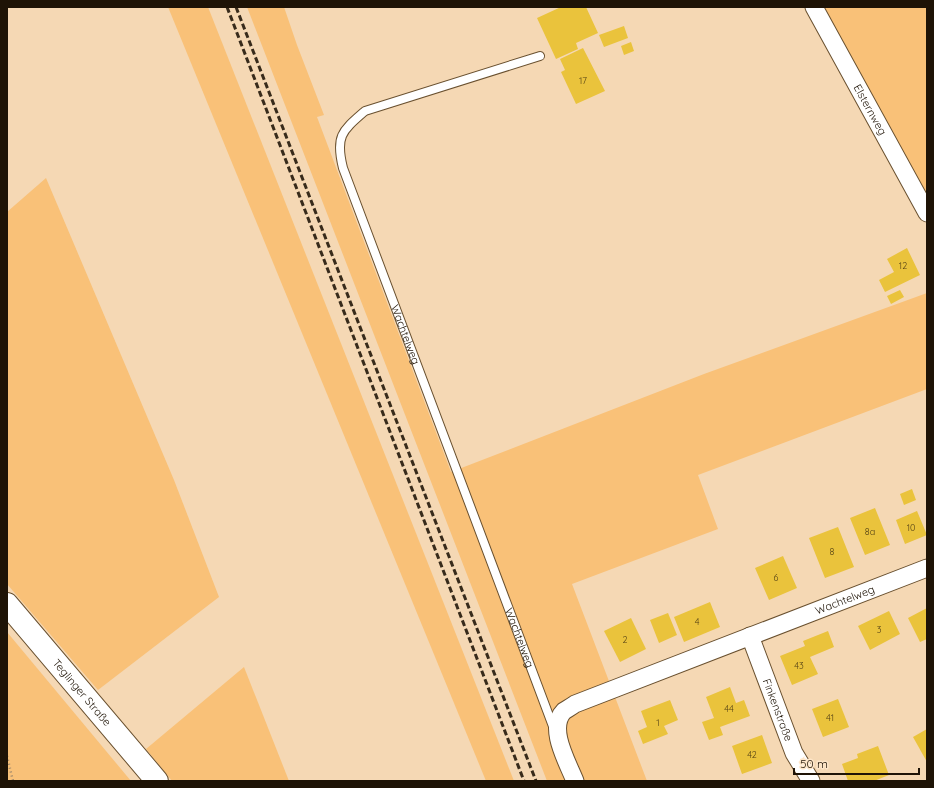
<svg xmlns="http://www.w3.org/2000/svg" width="934" height="788" viewBox="0 0 934 788" font-family="Quicksand,sans-serif">
<style>
.green{fill:#f9c178}
.building{fill:#eac33c}
.lines{fill:none;stroke-linecap:round;stroke-linejoin:round}
.lane-casing{stroke:#69502f;stroke-width:10}
.street-casing{stroke:#69502f;stroke-width:19}
.secondary-casing{stroke:#69502f;stroke-width:24}
.path{stroke:#9a856b;stroke-width:2.5;stroke-dasharray:1 3;stroke-linecap:butt}
.lane{stroke:#fff;stroke-width:8}
.street{stroke:#fff;stroke-width:17}
.secondary{stroke:#fff;stroke-width:22}
.rail{stroke:#382b1b;stroke-width:3;stroke-dasharray:6 3;stroke-linecap:butt}
.labels{text-anchor:middle;stroke-width:3;stroke-linejoin:round;paint-order:stroke}
.number-label{font-size:9px;fill:#513f14}
.street-label{font-size:11px;fill:#1e1306;stroke:#fee6c9}
</style>
<rect width="100%" height="100%" fill="#f5d8b4"/>
<g class="green">
<polygon points="168,7 208,7 514,781 486,781"/>
<polygon points="247,7 284,7 297,45 324,115 317,117 451,472 704,374 927,293 927,389 698,475 718,529 572,584 647,781 547,781"/>
<polygon points="822,7 927,7 927,200"/>
<polygon points="46,178 174,480 219,597 98,690 7,584 7,212"/>
<polygon points="7,632 131,781 7,781"/>
<polygon points="244,667 289,781 172,781 146,749"/>
</g>
<g class="building">
<polygon points="561,7 586,7 598,33 576,43 578,49 556,59 537,18"/>
<polygon points="624,26 628,38 604,47 599,35"/>
<polygon points="631,42 634,51 624,55 621,46"/>
<polygon points="583,48 605,91 576,104 561,72 565,70 560,59"/>
<polygon points="907,248 920,275 885,292 879,280 894,272 887,259"/>
<polygon points="900,290 904,297 891,304 887,296"/>
<polygon points="912,489 916,500 904,505 900,494"/>
<polygon points="875,508 890,545 865,555 850,518"/>
<polygon points="917,511 927,535 905,544 896,520"/>
<polygon points="838,527 854,567 825,578 809,538"/>
<polygon points="783,556 797,588 769,600 755,568"/>
<polygon points="710,602 720,627 684,642 674,617"/>
<polygon points="927,608 927,639 920,642 908,618"/>
<polygon points="889,611 900,634 870,650 858,626"/>
<polygon points="668,613 677,635 659,643 650,620"/>
<polygon points="631,618 646,649 620,662 604,631"/>
<polygon points="828,631 834,647 810,657 818,674 792,685 780,656 805,646 803,641"/>
<polygon points="730,687 736,703 744,700 750,716 720,727 723,735 709,740 702,722 714,718 706,697"/>
<polygon points="838,699 849,727 823,737 812,709"/>
<polygon points="670,700 678,720 664,726 668,734 643,744 638,731 647,727 641,711"/>
<polygon points="927,729 927,762 913,737"/>
<polygon points="762,735 772,763 742,774 732,746"/>
<polygon points="878,746 889,775 874,781 848,781 842,764 858,758 857,754"/>
</g>
<g class="lines">
<g class="lane-casing">
<g id="lane">
<path id="s1" d="M540 56 365 111C342 131 335 136 343 168L554 729"/>
</g>
</g>
<g class="street-casing">
<g id="street">
<path id="s2" d="M814 7 927 213"/>
<path id="s3" d="M750 636 794 753 811 781"/>
<path id="s4" d="M575 781C568 763 547 728 564 711 567 709 571 707 575 704L927 568"/>
</g>
</g>
<g class="secondary-casing">
<g id="secondary">
<path id="s5" d="M7 604 157 781"/>
</g>
</g>
<polyline class="path" points="7,756 13,781"/>
<use href="#lane" class="lane"/>
<use href="#street" class="street"/>
<use href="#secondary" class="secondary"/>
<g class="rail">
<polyline points="227,7 524,781"/>
<polyline points="236,7 536,781"/>
</g>
</g>
<g class="labels">
<g class="number-label">
<text x="583" y="84">17</text>
<text x="903" y="269">12</text>
<text x="911" y="531">10</text>
<text x="870" y="535">8a</text>
<text x="832" y="555">8</text>
<text x="776" y="581">6</text>
<text x="697" y="625">4</text>
<text x="879" y="633">3</text>
<text x="625" y="643">2</text>
<text x="799" y="669">43</text>
<text x="729" y="712">44</text>
<text x="830" y="721">41</text>
<text x="658" y="726">1</text>
<text x="752" y="758">42</text>
</g>
<g class="street-label">
<text dy="4" stroke="none"><textPath href="#s2" startOffset="117">Elsternweg</textPath></text>
<text dy="4" stroke="none"><textPath href="#s1" startOffset="428">Wachtelweg</textPath></text>
<text dy="4" stroke="none"><textPath href="#s4" startOffset="377">Wachtelweg</textPath></text>
<text dy="4" stroke="none"><textPath href="#s1" startOffset="752">Wachtelweg</textPath></text>
<text dy="4" stroke="none"><textPath href="#s5" startOffset="116">Teglinger Straße</textPath></text>
<text dy="4" stroke="none"><textPath href="#s3" startOffset="79">Finkenstraße</textPath></text>
</g>
</g>
<rect width="934" height="788" fill="none" stroke="#1e1306" stroke-width="16"/>
<path d="M794 768v6h125v-6" fill="none" stroke="#1e1306" stroke-width="2"/>
<text x="800" y="768" font-size="12" fill="#1e1306" stroke="#fee6c9" stroke-width="3" paint-order="stroke">50 m</text>
</svg>
